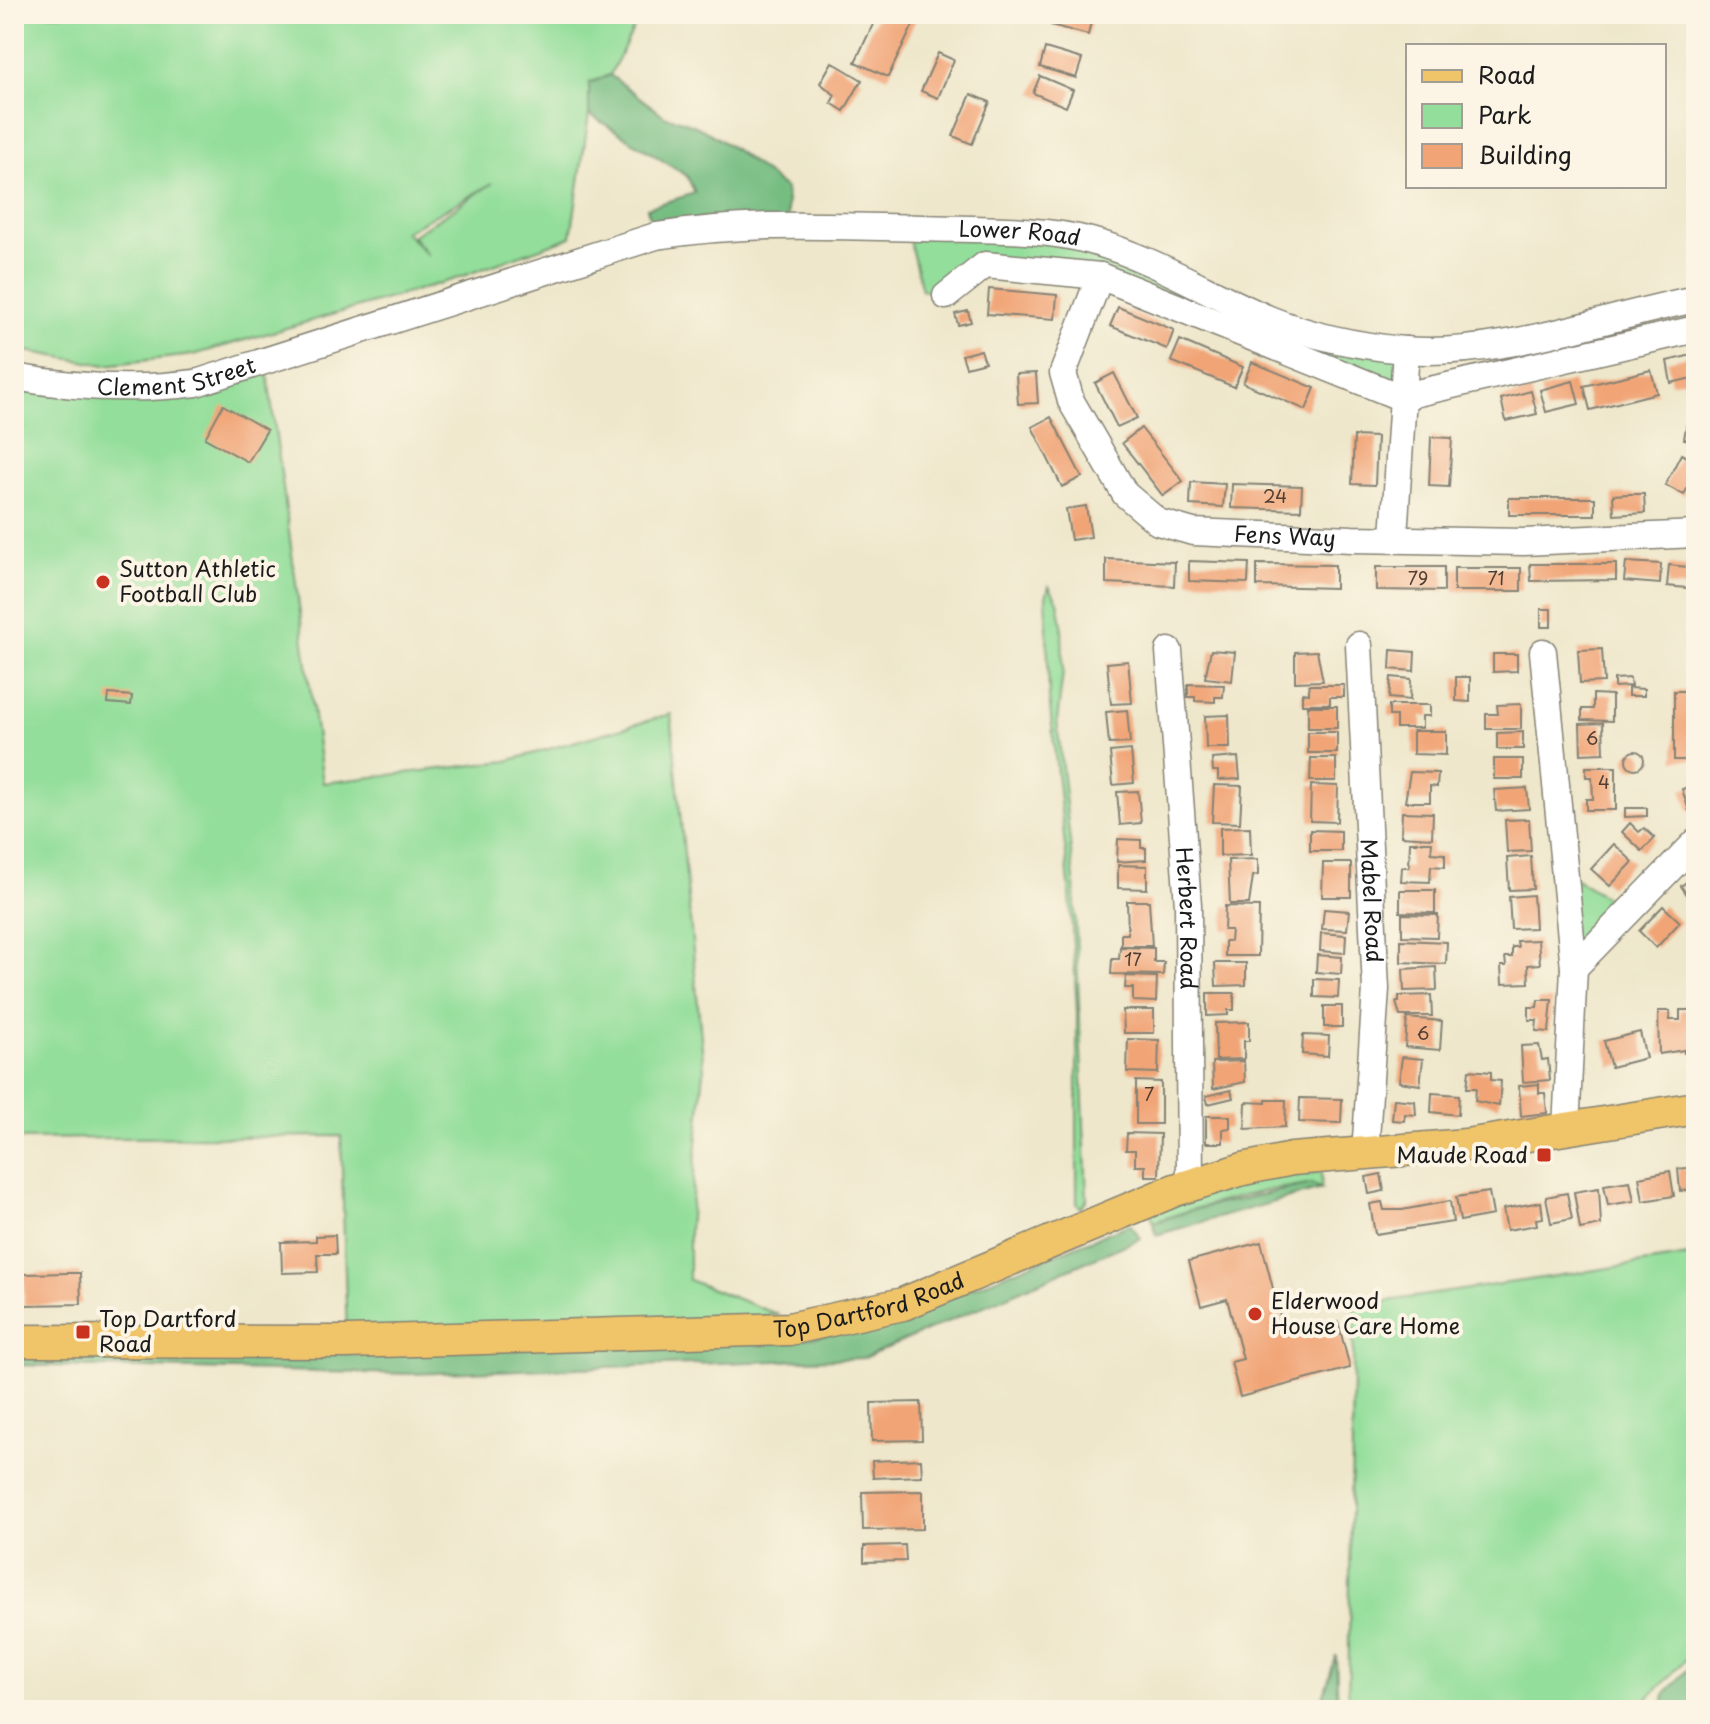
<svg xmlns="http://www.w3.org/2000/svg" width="1710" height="1724" viewBox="0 0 1710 1724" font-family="'Playpen Sans',sans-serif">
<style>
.green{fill:#93de9a;stroke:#587d5b;stroke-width:2;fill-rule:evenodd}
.forest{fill:#76bd82;stroke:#496c4f;stroke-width:2}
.building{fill:#f1a577}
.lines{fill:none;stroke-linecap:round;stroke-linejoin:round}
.minor-casing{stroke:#858274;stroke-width:29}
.major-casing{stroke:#858274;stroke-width:35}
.minor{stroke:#fff;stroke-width:26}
.major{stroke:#f0c469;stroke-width:32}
.poi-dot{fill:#c8321e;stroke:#fcf5e5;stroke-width:3}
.labels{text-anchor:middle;stroke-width:8;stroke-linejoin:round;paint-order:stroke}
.number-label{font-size:18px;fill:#513e33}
.street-label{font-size:22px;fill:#1c1c1c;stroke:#fcf5e5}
.poi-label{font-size:22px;fill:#1c1c1c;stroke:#fcf5e5;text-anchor:start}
</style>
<rect width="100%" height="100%" fill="#fcf5e5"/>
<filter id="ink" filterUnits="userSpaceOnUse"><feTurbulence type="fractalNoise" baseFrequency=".0125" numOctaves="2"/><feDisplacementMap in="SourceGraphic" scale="16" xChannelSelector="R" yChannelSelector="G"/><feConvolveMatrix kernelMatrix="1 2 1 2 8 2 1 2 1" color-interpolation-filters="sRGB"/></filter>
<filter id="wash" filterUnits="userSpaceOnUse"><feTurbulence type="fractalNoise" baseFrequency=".006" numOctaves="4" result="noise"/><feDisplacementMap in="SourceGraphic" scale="32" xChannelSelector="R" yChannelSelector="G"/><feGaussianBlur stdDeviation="1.8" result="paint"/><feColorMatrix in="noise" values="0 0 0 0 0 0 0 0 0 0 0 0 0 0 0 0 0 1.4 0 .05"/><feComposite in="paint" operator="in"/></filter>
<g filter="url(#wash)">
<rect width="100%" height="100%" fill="#eee7cb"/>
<g class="green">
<path d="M14 14H641L610 75 589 84V114L571 237 452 280 193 355 105 365 14 349ZM493 183 412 236 428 255 405 232Z"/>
<polygon points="906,228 1062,237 1271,320 1406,350 1400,395 1100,275 973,265 942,292 922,290"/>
<polygon points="266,362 323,783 507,761 671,714 704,1070 689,1228 689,1280 779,1315 347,1342 341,1136 14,1139 14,377 100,388"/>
<polygon points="1049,586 1058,601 1062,624 1063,672 1057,721 1074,880 1087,1199 1081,1208 1077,1204 1077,1013 1070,893 1049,698 1046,597"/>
<polygon points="1563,871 1627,910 1574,968"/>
<path d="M1322 1172 1321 1189C1296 1176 1183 1212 1153 1222L1150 1210 1248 1179Z"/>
<polygon points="1696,1255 1696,1648 1643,1704 1568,1710 1348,1710 1354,1306"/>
</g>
<g class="forest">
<path d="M610 75 666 117C709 123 752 164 786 189L788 223 656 236 647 208 695 193 687 176 589 114V83Z"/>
<polygon points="1311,1184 1321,1189 1156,1235 1153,1223 1191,1210"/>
<polygon points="1130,1224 1141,1238 864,1358 410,1374 14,1365 14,1346 802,1339 873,1328"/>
<polygon points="1336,1655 1338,1710 1319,1710"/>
<polygon points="1696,1661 1696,1710 1663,1710 1665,1693"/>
</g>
<g id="blocks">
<g class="building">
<polygon points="878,14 905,14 916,19 888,77 855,62"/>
<polygon points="1054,14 1091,22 1088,35 1051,25"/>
<polygon points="1045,48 1082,59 1076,78 1040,67"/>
<polygon points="938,53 954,60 938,98 921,91"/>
<polygon points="832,62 862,80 844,111 831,103 835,95 820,83"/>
<polygon points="1040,76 1073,90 1066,107 1033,93"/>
<polygon points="971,94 990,102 972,144 953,136"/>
<polygon points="989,289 1057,295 1055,319 987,314"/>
<polygon points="1118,307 1174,330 1167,349 1110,326"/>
<polygon points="968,311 971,322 958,325 955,314"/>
<polygon points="1180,340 1243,367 1234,387 1171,361"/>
<polygon points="981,350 985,362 966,367 962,355"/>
<polygon points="1696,354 1696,377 1671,383 1667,361"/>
<polygon points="1252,362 1315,388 1306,410 1243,383"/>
<polygon points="1651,370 1657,393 1590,410 1584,386"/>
<polygon points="1036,373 1038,403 1018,404 1016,374"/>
<polygon points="1114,373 1137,418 1117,427 1095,383"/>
<polygon points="1573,381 1579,404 1546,412 1540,390"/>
<polygon points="1531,391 1537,414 1506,421 1501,399"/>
<polygon points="1690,404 1696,406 1696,441 1684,439"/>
<polygon points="223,405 267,430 248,462 205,438"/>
<polygon points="1051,417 1082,477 1062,487 1032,427"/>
<polygon points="1141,428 1183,481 1163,496 1122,443"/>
<polygon points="1354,436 1377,437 1375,485 1352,484"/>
<polygon points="1431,437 1452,438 1449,487 1429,486"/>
<polygon points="1681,454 1696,462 1696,471 1684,495 1665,485"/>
<polygon points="1191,482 1225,484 1223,507 1190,505"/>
<polygon points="1232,484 1302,486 1301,510 1231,508"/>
<polygon points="1628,494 1644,494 1645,513 1614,515 1613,495"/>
<rect x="1509" y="498" width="86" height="17"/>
<polygon points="1086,506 1091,537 1071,540 1066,509"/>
<polygon points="1106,559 1175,562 1174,586 1106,583"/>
<polygon points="1189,561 1249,563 1248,583 1189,581"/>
<polygon points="1626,562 1661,564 1660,584 1624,581"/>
<polygon points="1257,564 1335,565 1335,588 1257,586"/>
<polygon points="1530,564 1616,564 1616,580 1531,581"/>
<polygon points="1669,565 1696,568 1696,589 1667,586"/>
<polygon points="1376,567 1444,567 1444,591 1376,590"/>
<rect x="1454" y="568" width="67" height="23"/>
<rect x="1541" y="609" width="10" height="18"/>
<polygon points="1602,649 1604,682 1580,683 1578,650"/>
<polygon points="1211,650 1235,652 1232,681 1205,678"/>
<polygon points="1391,650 1415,652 1414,671 1390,669"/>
<polygon points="1317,651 1323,681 1295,682 1295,652"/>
<polygon points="1493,654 1517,654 1517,671 1493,672"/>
<polygon points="1128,661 1132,703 1111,704 1107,663"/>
<polygon points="1391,677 1411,679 1410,700 1389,698"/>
<polygon points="1456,677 1470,677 1470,702 1456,701"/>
<polygon points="1630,678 1631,686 1614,687 1614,679"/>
<polygon points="1188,684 1224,685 1223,697 1215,697 1215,702 1195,701 1195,697 1188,697"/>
<polygon points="1309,685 1344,685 1344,697 1330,697 1330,704 1302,704 1302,693 1309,694"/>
<polygon points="1628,688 1644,689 1644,696 1628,696"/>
<polygon points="1674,691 1694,691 1696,760 1674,760"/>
<polygon points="109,694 132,696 131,705 108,703"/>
<polygon points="1593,694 1612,695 1612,721 1582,720 1582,709 1593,709"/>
<polygon points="1521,704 1521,729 1486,729 1486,714 1498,714 1497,705"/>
<polygon points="1389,705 1430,705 1430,716 1422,716 1422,728 1396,728 1396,716 1389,716"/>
<rect x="1308" y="706" width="29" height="22"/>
<polygon points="1127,710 1130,743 1109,744 1106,712"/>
<polygon points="1229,715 1230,748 1206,748 1205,716"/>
<polygon points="1603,723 1604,753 1581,754 1580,724"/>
<polygon points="1413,731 1446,731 1446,755 1413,754"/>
<rect x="1308" y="732" width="29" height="21"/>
<polygon points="1523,732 1523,749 1497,749 1497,733"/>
<polygon points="1131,750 1134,783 1113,785 1110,752"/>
<circle cx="1635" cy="760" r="9"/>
<polygon points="1238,757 1240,779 1218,780 1218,771 1213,771 1212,759"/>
<polygon points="1311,758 1336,758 1336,781 1310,781"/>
<rect x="1494" y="759" width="29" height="20"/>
<polygon points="1586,767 1616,767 1616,810 1586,810 1586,799 1593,799 1592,777 1586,777"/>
<polygon points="1410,772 1438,773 1437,787 1430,786 1430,802 1405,802"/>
<polygon points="1696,784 1696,809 1689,811 1682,789"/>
<polygon points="1214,785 1242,786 1240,823 1212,822"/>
<polygon points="1311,785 1338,786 1337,822 1310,821"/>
<polygon points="1527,788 1529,809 1496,811 1494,790"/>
<polygon points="1138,791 1141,823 1120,825 1117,792"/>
<polygon points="1625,808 1647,808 1647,816 1625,817"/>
<polygon points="1402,812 1433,813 1432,838 1401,836"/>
<polygon points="1529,819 1531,851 1507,852 1505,820"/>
<polygon points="1630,823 1639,832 1644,828 1655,838 1642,851 1622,832"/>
<polygon points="1250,827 1251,855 1220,856 1220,828"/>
<polygon points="1310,830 1341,831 1341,851 1310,851"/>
<polygon points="1118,839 1141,840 1141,848 1146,848 1146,860 1117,862"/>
<polygon points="1410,842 1432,842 1431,853 1445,854 1445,867 1431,866 1430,882 1401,881 1402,867 1409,867"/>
<polygon points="1614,844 1633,862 1610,886 1591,869"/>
<polygon points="1531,856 1533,889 1509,890 1507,858"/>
<polygon points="1258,859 1258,875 1253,876 1249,904 1230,904 1228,860"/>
<polygon points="1323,863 1351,863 1351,897 1322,897"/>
<polygon points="1118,865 1147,866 1147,889 1118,888"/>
<polygon points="1696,875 1696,908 1681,886"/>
<polygon points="1400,890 1435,890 1435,913 1400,912"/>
<polygon points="1533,895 1535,928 1511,929 1509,897"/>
<polygon points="1127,901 1149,901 1152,946 1121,946 1121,934 1128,934"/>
<polygon points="1225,906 1259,907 1258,956 1225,956 1225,941 1230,941 1231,930 1224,930"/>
<polygon points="1663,906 1680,922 1656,948 1639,931"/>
<polygon points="1324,909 1349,911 1347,930 1322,929"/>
<polygon points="1402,914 1438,915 1437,937 1402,936"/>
<polygon points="1321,933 1346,935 1345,953 1320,951"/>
<polygon points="1401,940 1447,942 1446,964 1401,962"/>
<polygon points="1538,940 1540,964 1528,965 1529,983 1502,984 1501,966 1506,966 1505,957 1512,957 1512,947 1518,947 1517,941"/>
<polygon points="1120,947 1154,948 1154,962 1164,962 1163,975 1111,974 1112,959 1119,959"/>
<polygon points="1317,955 1342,957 1341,974 1316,972"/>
<polygon points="1215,963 1246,963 1246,985 1216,986"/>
<polygon points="1436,967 1437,990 1404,991 1403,969"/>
<polygon points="1126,976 1157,977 1156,1002 1133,1001 1133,988 1125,988"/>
<polygon points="1314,979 1339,980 1338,998 1314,997"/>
<polygon points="1207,993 1234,993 1234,1010 1228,1010 1228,1015 1207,1016"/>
<polygon points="1431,995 1432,1016 1400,1016 1396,1002 1399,1002 1399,996"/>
<polygon points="1538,1000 1552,1000 1549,1032 1536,1031 1537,1020 1529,1020 1529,1007 1537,1007"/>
<rect x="1324" y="1006" width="18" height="21"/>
<polygon points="1123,1010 1154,1010 1154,1033 1124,1033"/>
<polygon points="1680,1010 1694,1010 1695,1053 1684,1053 1684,1050 1659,1054 1658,1011 1670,1011 1670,1020 1680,1020"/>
<polygon points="1407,1018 1442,1021 1440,1050 1405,1047"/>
<polygon points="1249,1022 1249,1041 1244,1041 1244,1059 1216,1060 1215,1023"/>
<polygon points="1640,1032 1646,1058 1611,1067 1604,1041"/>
<polygon points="1303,1035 1329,1036 1328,1056 1302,1054"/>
<polygon points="1128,1039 1159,1040 1158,1073 1127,1072"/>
<polygon points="1539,1045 1542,1060 1548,1059 1550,1080 1523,1082 1521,1046"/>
<polygon points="1402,1057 1423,1059 1420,1085 1399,1082"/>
<polygon points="1244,1061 1245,1082 1213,1089 1212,1062"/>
<polygon points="1469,1070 1491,1072 1491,1080 1501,1081 1499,1106 1475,1101 1476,1088 1467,1088"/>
<polygon points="1136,1081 1161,1082 1161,1124 1136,1124"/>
<polygon points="1539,1084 1539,1093 1545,1093 1547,1113 1521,1116 1519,1086"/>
<polygon points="1231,1090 1233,1098 1208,1104 1206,1096"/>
<polygon points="1432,1093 1459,1095 1458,1115 1431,1112"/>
<polygon points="1300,1098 1342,1099 1341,1123 1299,1122"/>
<polygon points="1394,1099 1415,1101 1416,1115 1405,1114 1404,1121 1392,1120"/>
<polygon points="1266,1100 1286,1100 1285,1127 1245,1129 1246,1102 1266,1103"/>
<polygon points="1206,1116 1230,1116 1230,1128 1223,1129 1223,1143 1206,1143"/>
<polygon points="1127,1133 1160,1134 1159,1176 1145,1176 1145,1166 1135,1166 1135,1150 1126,1150"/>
<polygon points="1696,1167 1696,1189 1680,1191 1678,1169"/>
<polygon points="1670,1171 1674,1196 1643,1201 1639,1177"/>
<polygon points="1381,1174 1384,1191 1369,1194 1366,1177"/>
<polygon points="1630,1181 1634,1201 1608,1205 1604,1185"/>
<polygon points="1599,1188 1601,1225 1580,1229 1574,1192"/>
<polygon points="1489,1192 1493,1215 1460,1221 1456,1197"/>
<polygon points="1567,1193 1572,1219 1551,1223 1546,1197"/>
<polygon points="1450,1201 1453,1222 1375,1234 1370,1204 1382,1202 1384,1210 1402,1210"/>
<polygon points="1541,1202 1543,1218 1536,1219 1537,1225 1507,1230 1503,1209"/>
<polygon points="335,1235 336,1254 317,1254 318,1272 282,1273 281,1242 316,1241 316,1236"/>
<polygon points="1261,1242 1285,1335 1338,1322 1350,1368 1240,1397 1231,1362 1243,1359 1227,1299 1201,1306 1189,1261"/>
<rect x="14" y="1270" width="5" height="34"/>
<polygon points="69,1273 80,1273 81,1304 24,1305 24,1274"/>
<polygon points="921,1402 922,1440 872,1441 871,1403"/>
<polygon points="921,1459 922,1476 873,1478 872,1461"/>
<polygon points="923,1491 923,1529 863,1530 862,1492"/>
<polygon points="905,1545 906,1561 864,1562 864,1546"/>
</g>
</g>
</g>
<g filter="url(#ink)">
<use href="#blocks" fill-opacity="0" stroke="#858274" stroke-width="2"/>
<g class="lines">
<g class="minor-casing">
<g id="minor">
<path id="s1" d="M1100 276 1063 373 1071 401 1125 494 1158 522 1193 532 1352 539 1524 542 1696 534"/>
<polyline points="946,296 985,265 1100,276 1400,397 1696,329"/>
<path id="s2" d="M14 377C76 388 134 391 196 383L656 236C751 221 826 226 922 228 975 230 1040 227 1091 241 1153 258 1210 294 1269 319 1311 336 1359 346 1404 350 1498 358 1604 317 1696 299"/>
<polyline points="1394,537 1406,350"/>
<path id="s3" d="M1359 645 1376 989 1365 1154"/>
<path id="s4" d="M1169 651 1188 905 1190 1185"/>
<polyline points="1543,652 1574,968 1566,1129"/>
<polyline points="1574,968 1696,842"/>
</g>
</g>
<g class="major-casing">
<g id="major">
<path id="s5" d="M14 1341 347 1342 789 1329 903 1304 1175 1190 1243 1169 1292 1159 1466 1145 1696 1108"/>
</g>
</g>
<use href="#minor" class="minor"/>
<use href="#major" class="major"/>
</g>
</g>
<g class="poi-dot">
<circle cx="103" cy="582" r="8"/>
<rect x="1536" y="1147" width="16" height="16" rx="4"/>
<circle cx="1255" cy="1314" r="8"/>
<rect x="75" y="1324" width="16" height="16" rx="4"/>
</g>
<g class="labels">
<g class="number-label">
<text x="1275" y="503">24</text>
<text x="1418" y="585">79</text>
<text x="1496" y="585">71</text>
<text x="1592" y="745">6</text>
<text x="1604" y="789">4</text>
<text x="1133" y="966">17</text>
<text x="1423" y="1040">6</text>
<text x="1149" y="1101">7</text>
</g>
<g class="street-label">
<text dy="8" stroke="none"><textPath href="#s2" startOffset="1030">Lower Road</textPath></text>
<text dy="8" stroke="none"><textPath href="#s2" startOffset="164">Clement Street</textPath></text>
<text dy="8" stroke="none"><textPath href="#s1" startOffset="412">Fens Way</textPath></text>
<text dy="8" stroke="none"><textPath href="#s3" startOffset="256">Mabel Road</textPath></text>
<text dy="8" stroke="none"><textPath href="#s4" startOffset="268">Herbert Road</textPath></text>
<text dy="8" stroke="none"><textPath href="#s5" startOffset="858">Top Dartford Road</textPath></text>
</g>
<g class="poi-label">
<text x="119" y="577">Sutton Athletic<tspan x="119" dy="25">Football Club</tspan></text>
<text x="1528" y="1163" text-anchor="end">Maude Road</text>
<text x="1271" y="1309">Elderwood<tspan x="1271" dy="25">House Care Home</tspan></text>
<text x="99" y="1327">Top Dartford<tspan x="99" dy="25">Road</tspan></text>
</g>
</g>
<rect width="1710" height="1724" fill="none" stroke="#fcf5e5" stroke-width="48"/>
<rect x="1406" y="44" width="260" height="144" fill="#fcf5e5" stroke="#a29e95" stroke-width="2"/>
<rect x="1422" y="70" width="40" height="12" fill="#f0c469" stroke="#a29e95" stroke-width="2"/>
<text x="1478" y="84" font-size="24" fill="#1c1c1c">Road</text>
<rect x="1422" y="104" width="40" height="24" fill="#93de9a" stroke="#a29e95" stroke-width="2"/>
<text x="1478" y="124" font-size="24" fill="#1c1c1c">Park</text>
<rect x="1422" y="144" width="40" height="24" fill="#f1a577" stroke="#a29e95" stroke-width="2"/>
<text x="1478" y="164" font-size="24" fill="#1c1c1c">Building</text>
</svg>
